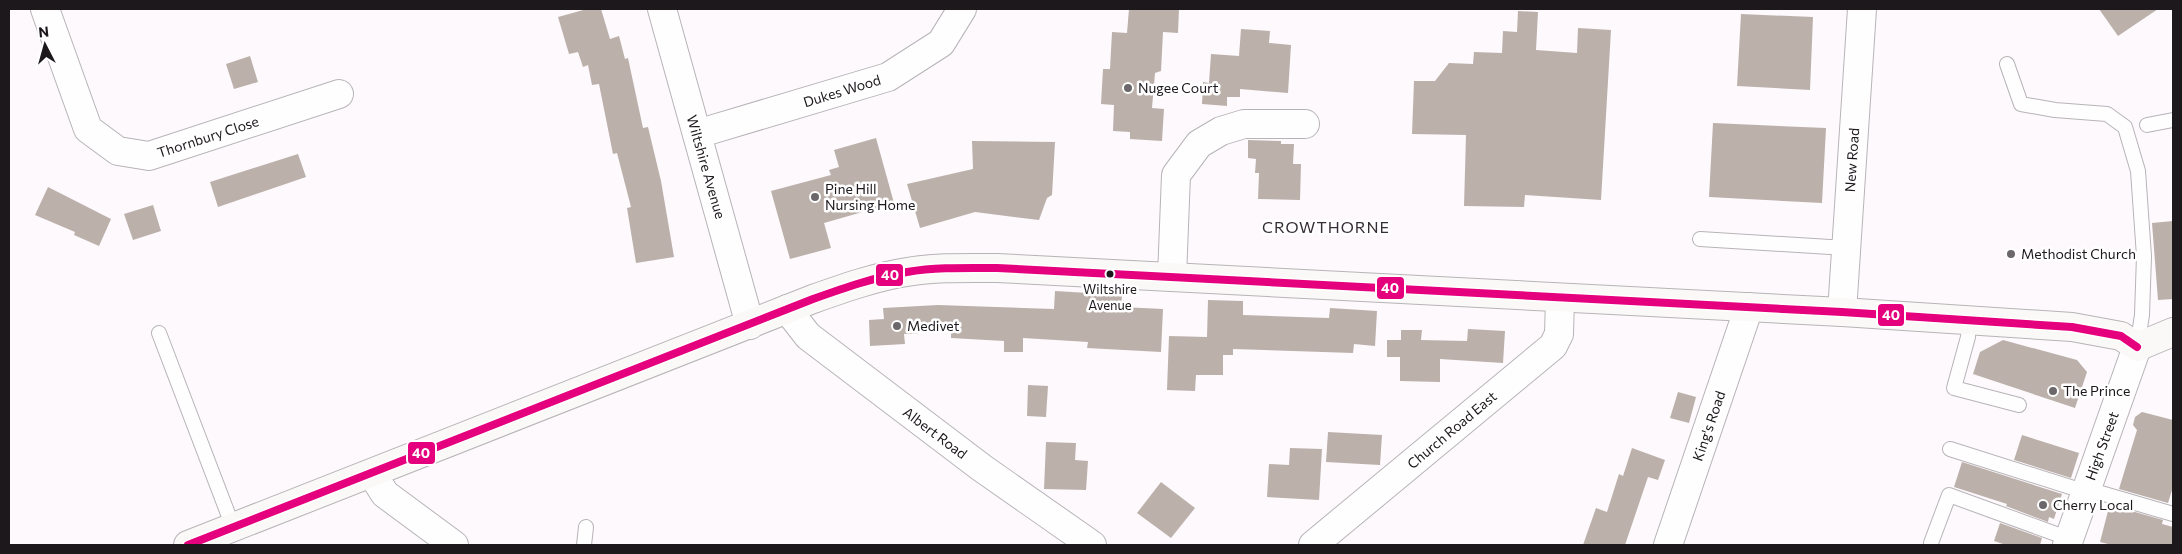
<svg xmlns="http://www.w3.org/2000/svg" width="2182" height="554" viewBox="0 0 2182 554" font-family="Commissioner,sans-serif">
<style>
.building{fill:#bcb0aa}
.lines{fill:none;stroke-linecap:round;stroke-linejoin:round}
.service-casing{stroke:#b7b4b7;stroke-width:16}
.minor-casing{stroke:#b7b4b7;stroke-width:30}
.tertiary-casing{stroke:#b7b4b7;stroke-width:30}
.secondary-casing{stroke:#b7b4b7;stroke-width:30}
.service{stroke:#fffeff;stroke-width:14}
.minor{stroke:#fffeff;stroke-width:28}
.tertiary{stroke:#fffeff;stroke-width:28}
.secondary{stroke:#fbf9f8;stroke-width:28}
.bus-1-casing{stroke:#fff;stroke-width:11}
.bus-1{stroke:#e5007d;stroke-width:8}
.poi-dot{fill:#6b676b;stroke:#fff;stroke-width:2}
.bus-dot{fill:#1c181c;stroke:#fff;stroke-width:2}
.labels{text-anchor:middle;stroke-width:5;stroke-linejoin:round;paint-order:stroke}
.bus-label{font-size:13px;fill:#1c181c;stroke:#fff}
.poi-label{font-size:14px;fill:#1c181c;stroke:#fff;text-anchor:start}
.street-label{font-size:14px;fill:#1c181c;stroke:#fff}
.quarter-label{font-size:16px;letter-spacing:1px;fill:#362e36;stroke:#fff}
.line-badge{stroke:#fff;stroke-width:2}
.badge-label{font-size:14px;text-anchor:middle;font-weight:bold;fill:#fff}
</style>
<rect width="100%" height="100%" fill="#fdf9fd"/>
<g class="building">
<polygon points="587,9 601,9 610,39 619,36 625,59 628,58 643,128 648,127 661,181 674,257 636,263 627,208 631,207 617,153 613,154 599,84 592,85 588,65 583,67 578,52 569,54 558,17"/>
<polygon points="1129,9 1179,9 1178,33 1163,32 1161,71 1155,73 1152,108 1164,109 1162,141 1130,139 1130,132 1113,131 1114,105 1101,104 1103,69 1110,69 1112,32 1127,33"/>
<polygon points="2099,9 2158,9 2118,36"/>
<polygon points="1518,11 1538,12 1536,50 1577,53 1578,28 1611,30 1601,200 1525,195 1524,207 1464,206 1466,135 1412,134 1414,81 1435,81 1449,63 1473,64 1474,52 1502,53 1503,31 1517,32"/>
<polygon points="1741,14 1813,17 1810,90 1737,86"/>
<polygon points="1241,29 1270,31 1269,43 1291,45 1288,93 1240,89 1240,97 1227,97 1227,106 1202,104 1203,82 1209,83 1211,54 1239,56"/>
<polygon points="250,56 258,82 234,89 226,64"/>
<polygon points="1713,123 1826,128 1822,203 1709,197"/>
<polygon points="876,138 894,203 824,223 831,248 790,259 771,191 831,175 829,170 839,167 834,150"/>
<polygon points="1248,140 1281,141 1281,144 1294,144 1293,164 1301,164 1300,200 1258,199 1259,173 1255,173 1256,159 1248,158"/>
<polygon points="972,141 1055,142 1052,195 1047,198 1039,220 975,212 920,228 907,184 973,169"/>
<polygon points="298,154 306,177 218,207 210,182"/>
<polygon points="48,187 111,219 99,246 74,235 75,232 35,215"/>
<polygon points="153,205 161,231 133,240 124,214"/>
<polygon points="2173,221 2173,299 2158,300 2152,223"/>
<polygon points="1055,291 1122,295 1121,307 1163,309 1161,352 1087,348 1088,342 1023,338 1023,352 1004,352 1004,341 951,338 951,331 904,334 905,344 870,346 869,320 884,319 883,308 938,305 1054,309"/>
<polygon points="1208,300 1243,301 1243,315 1329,318 1330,308 1377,311 1375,346 1354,344 1353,353 1233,349 1233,355 1223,355 1223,375 1196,375 1195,391 1167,390 1169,336 1207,337"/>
<polygon points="1468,329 1505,331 1503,363 1440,359 1440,382 1400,381 1400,357 1387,357 1387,340 1401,340 1401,330 1422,330 1421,340 1467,341"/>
<polygon points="2003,340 2077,360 2087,372 2075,408 1973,374 1980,352"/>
<polygon points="1028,385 1048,386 1046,417 1027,416"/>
<polygon points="1678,392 1696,397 1689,423 1670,418"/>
<polygon points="2142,412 2173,420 2173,487 2168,503 2119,489 2137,430 2133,425 2135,417"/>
<polygon points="1328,432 1382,435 1380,465 1326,462"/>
<polygon points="2022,435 2079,453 2071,478 2014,460"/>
<polygon points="1046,442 1076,443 1075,460 1088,461 1086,490 1044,489"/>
<polygon points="1290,448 1322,449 1319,500 1267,497 1269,464 1289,465"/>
<polygon points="1632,448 1665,460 1658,480 1648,477 1625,545 1583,545 1596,508 1607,512 1619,474 1623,476"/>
<polygon points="1962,462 2062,494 2054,519 2049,517 2048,522 2006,506 2007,504 1954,487"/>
<polygon points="1161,482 1195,508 1171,538 1137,513"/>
<polygon points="2114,506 2163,520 2162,524 2173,527 2173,545 2112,545 2100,542 2108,511 2112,512"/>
<polygon points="2000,523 2042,538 2040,545 2006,545 1994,541"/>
</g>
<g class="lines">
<g class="service-casing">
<g id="service">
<polyline points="2007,64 2021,104 2055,110 2107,114 2125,127 2138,171 2144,256 2142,315 2137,347"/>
<polyline points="2147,125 2173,120"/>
<polyline points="1700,239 1846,248"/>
<polyline points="1969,322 1968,337 1954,388 2019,405"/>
<polyline points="159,333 233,527"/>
<polyline points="1950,449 2086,492"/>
<polyline points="2087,489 2173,514"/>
<polyline points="1931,543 1949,495 2070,539"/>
<polyline points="584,545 586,527"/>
</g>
</g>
<g class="minor-casing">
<g id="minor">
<polyline points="45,9 88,129 118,151 149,156 339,94"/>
<polyline points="662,9 750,325"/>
<polyline points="697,134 888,77 941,43 962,9"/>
<polyline points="1172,277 1176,175 1199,144 1221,131 1244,124 1305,124"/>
<polyline points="787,309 808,336 982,468 1092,545"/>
<polyline points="1842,312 1862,9"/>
<polyline points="372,474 385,494 454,545"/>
<polyline points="1313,545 1553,346 1559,334 1560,298"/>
<polyline points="1668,545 1749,307"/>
</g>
</g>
<g class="tertiary-casing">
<polyline id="tertiary" points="2067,545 2137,347"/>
</g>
<g class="secondary-casing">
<path id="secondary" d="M188 545 813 299C844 288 875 277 907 272 937 267 967 268 997 268L1842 312 2072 327 2121 336 2137 347 2173 332"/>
</g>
<use href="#service" class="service"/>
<use href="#minor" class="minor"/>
<use href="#tertiary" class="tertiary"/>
<use href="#secondary" class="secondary"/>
<g class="bus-1-casing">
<path id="bus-1" d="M188 545 813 299C844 288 875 277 907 272 937 267 967 268 997 268L1842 312 2072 327 2121 336 2137 347"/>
</g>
<use href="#bus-1" class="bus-1"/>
</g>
<g class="poi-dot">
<circle cx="1128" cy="88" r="5"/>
<circle cx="815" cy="197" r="5"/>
<circle cx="2011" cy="254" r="5"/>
<circle cx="897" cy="326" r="5"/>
<circle cx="2053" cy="391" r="5"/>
<circle cx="2043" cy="505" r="5"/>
</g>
<circle class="bus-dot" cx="1110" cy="274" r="4.5"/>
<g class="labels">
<g class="bus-label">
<text x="1110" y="294">Wiltshire<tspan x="1110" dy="16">Avenue</tspan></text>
</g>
<g class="poi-label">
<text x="1138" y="93">Nugee Court</text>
<text x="825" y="194">Pine Hill<tspan x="825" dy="16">Nursing Home</tspan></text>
<text x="2021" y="259">Methodist Church</text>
<text x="907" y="331">Medivet</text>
<text x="2063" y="396">The Prince</text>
<text x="2053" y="510">Cherry Local</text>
</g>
<g class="street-label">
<text transform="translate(842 91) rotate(-17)" y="5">Dukes Wood</text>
<text transform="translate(208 137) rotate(-18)" y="5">Thornbury Close</text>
<text transform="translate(1852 160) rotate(-86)" y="5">New Road</text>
<text transform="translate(706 167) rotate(74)" y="5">Wiltshire Avenue</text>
<text transform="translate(1709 426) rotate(-71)" y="5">King's Road</text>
<text transform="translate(1452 430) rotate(-40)" y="5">Church Road East</text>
<text transform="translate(935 433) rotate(37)" y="5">Albert Road</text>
<text transform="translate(2102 446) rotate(-70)" y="5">High Street</text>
</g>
<g class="quarter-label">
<text x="1326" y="233">CROWTHORNE</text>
</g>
</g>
<g class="line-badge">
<rect x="875" y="263" width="29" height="24" rx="5" fill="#e5007d"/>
<rect x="1376" y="276" width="29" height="24" rx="5" fill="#e5007d"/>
<rect x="1877" y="303" width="28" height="24" rx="5" fill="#e5007d"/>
<rect x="407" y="441" width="29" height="24" rx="5" fill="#e5007d"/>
</g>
<g class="badge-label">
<text x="890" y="280">40</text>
<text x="1390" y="293">40</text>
<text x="1891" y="320">40</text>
<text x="421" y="458">40</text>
</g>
<rect width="2182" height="554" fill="none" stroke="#1c181c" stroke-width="20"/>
<g transform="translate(45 45) rotate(354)" stroke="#ffffff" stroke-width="4" paint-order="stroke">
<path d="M0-4L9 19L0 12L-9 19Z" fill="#1c181c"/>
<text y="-8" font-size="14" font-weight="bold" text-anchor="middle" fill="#1c181c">N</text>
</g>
</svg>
